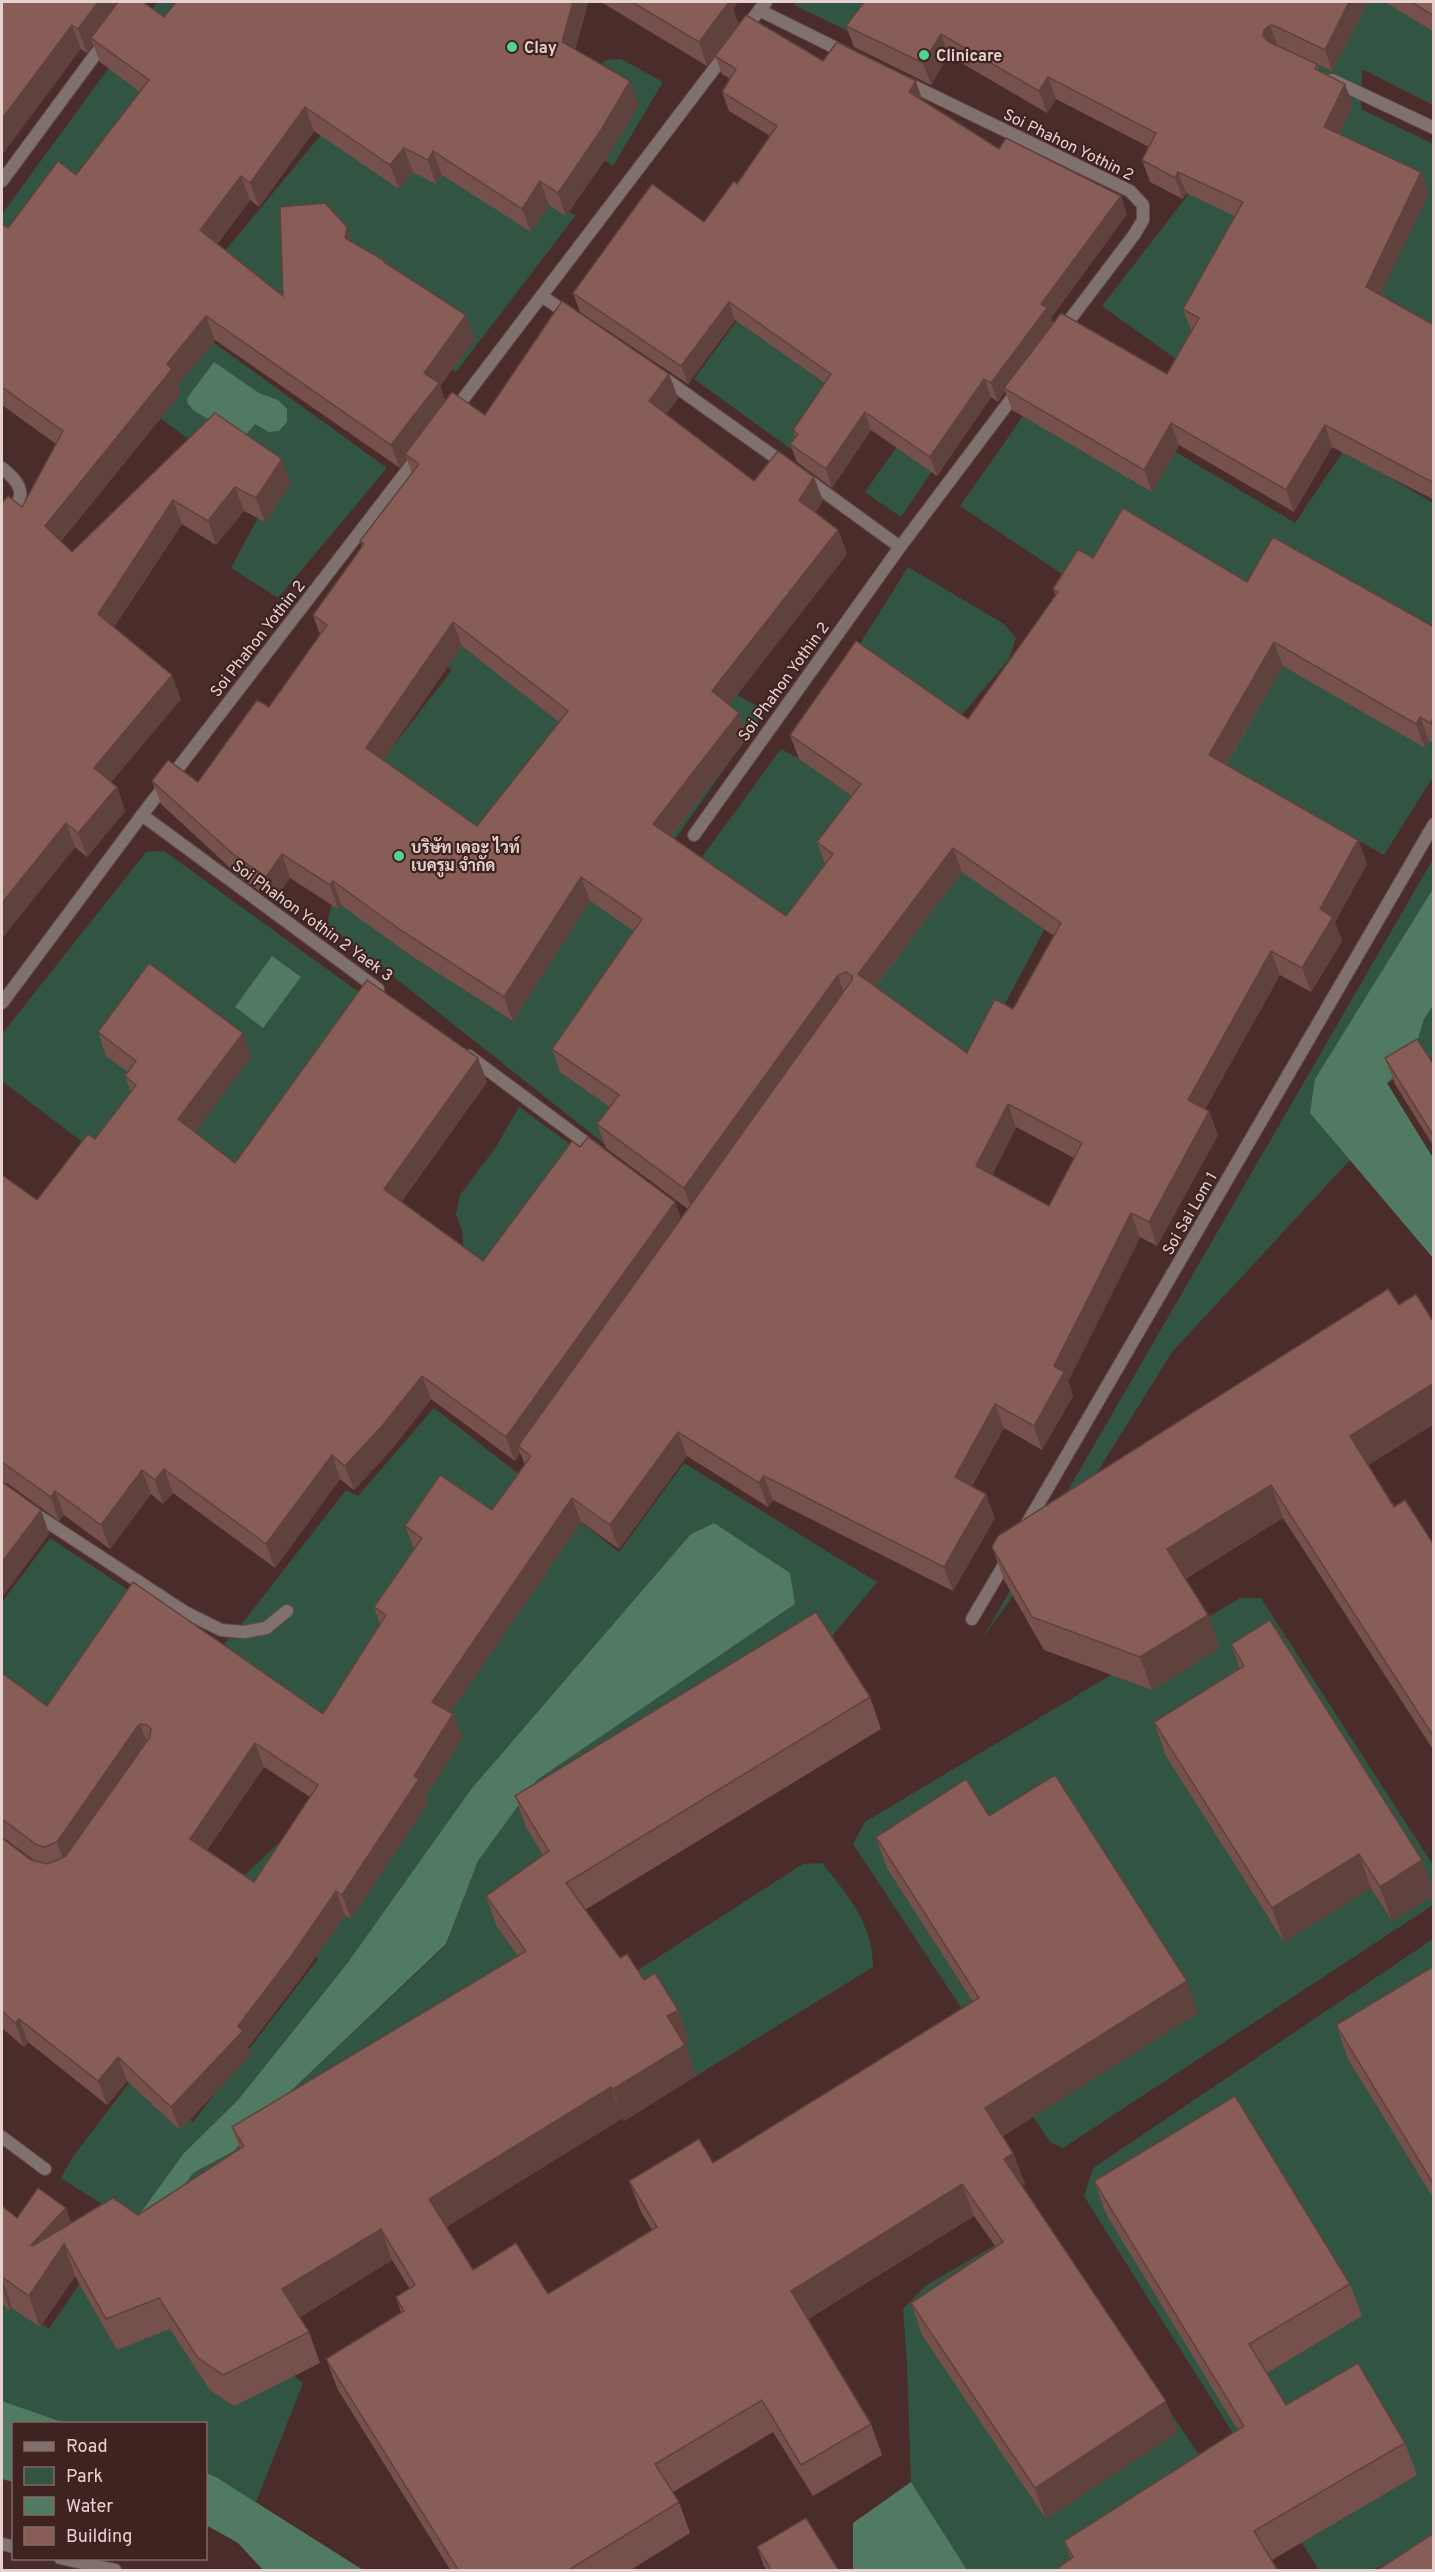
<svg xmlns="http://www.w3.org/2000/svg" width="1435" height="2572" viewBox="0 0 1435 2572" font-family="Overpass,Sarabun,sans-serif">
<style>
.green{fill:#325442;fill-rule:evenodd}
.water{fill:#517a63}
.lines{fill:none;stroke-linecap:round;stroke-linejoin:round}
.minor-casing{stroke:#664b48;stroke-width:14}
.tertiary-casing{stroke:#664b48;stroke-width:14}
.minor{stroke:#80716f;stroke-width:12}
.tertiary{stroke:#80716f;stroke-width:12}
.wall{fill:#75504c;fill-rule:evenodd}
.shaded-wall{fill:#5f413e}
.building{fill:#885d58;stroke:#5f413e;stroke-width:1.5;fill-rule:evenodd}
.poi-dot{fill:#53d396;stroke:#3f2320;stroke-width:2}
.labels{text-anchor:middle;stroke-width:4.5;stroke-linejoin:round;paint-order:stroke}
.poi-label{font-size:16px;font-weight:bold;fill:#e5d2d0;stroke:#3f2320;text-anchor:start}
.street-label{font-size:16px;fill:#e5d2d0;stroke:#3f2320}
</style>
<rect width="100%" height="100%" fill="#4a2d2a"/>
<g class="green">
<polygon points="157,2 282,2 2,297 2,214"/>
<polygon points="797,2 888,2 856,35 794,5"/>
<polygon points="1283,2 1433,2 1433,105 1362,69 1361,109 1433,144 1433,327 1285,437 1102,306 1187,196"/>
<polygon points="621,59 663,82 613,166 479,76 594,69 607,60"/>
<polygon points="334,119 437,157 576,215 456,372 368,316 197,285"/>
<polygon points="814,216 925,298 806,460 694,379"/>
<polygon points="213,342 387,468 278,598 231,568 269,497 150,411"/>
<polygon points="1053,379 1295,523 1344,450 1433,503 1433,777 1384,855 1152,724 1104,602 960,506 1028,409"/>
<polygon points="904,437 939,461 901,517 865,492"/>
<polygon points="908,567 1004,624 1016,638 1009,659 960,717 858,647"/>
<polygon points="528,572 765,711 671,845 607,1146 327,924 357,793 452,670 347,595"/>
<polygon points="781,749 1061,898 970,1070 694,868"/>
<polygon points="164,851 385,1011 222,1248 2,1081 2,1034 146,852"/>
<polygon points="1433,859 1433,1058 1387,1083 1350,1160 1172,1352 1065,1524 982,1639"/>
<polygon points="519,1107 600,1166 466,1279 462,1231 456,1215 460,1195 496,1147"/>
<path d="M434 1408 619 1552 684 1463 877 1582 829 1640 549 1912 522 2000 174 2277 303 2383 256 2502 216 2477 206 2473V2424L65 2423 2 2401V2296L49 2329 124 2218 61 2178 72 2158 129 2083 193 2122 318 1959 227 1892 332 1792 197 1676 244 1621 346 1490 358 1496ZM690 1535 795 1604 537 1780 478 1861 446 1945 256 2124 234 2151 193 2173 184 2153 238 2100 346 1965 472 1788Z"/>
<polygon points="50,1538 148,1603 52,1736 2,1698 2,1602"/>
<polygon points="1240,1598 1261,1598 1433,1865 1433,1905 1063,2148 1050,2142 853,1844 865,1822"/>
<path d="M822 1863C847 1894 873 1924 873 1967L696 2076 632 1974 803 1864Z"/>
<polygon points="1433,1939 1433,2540 1373,2570 1319,2570 1084,2196 1093,2168"/>
<polygon points="1040,2219 1206,2465 1250,2570 967,2570 911,2482 907,2364 903,2309 925,2286"/>
</g>
<g class="water">
<polygon points="214,362 259,393 278,400 287,409 287,422 279,431 269,432 255,424 242,439 193,410 187,402 188,397"/>
<polygon points="1433,889 1433,1005 1424,1019 1411,1061 1387,1083 1433,1158 1433,1258 1310,1113 1315,1079"/>
<polygon points="272,956 301,977 263,1028 235,1007"/>
<polygon points="714,1523 790,1573 795,1604 537,1780 478,1861 446,1944 256,2124 234,2151 193,2173 150,2233 134,2222 184,2153 238,2100 346,1965 472,1788 690,1535"/>
<polygon points="2,2401 65,2423 14,2424 13,2482 2,2479"/>
<polygon points="206,2473 216,2477 363,2570 263,2570 238,2543 206,2525"/>
<polygon points="911,2482 967,2570 853,2570 853,2523"/>
</g>
<g class="lines">
<g class="minor-casing">
<g id="minor">
<polyline points="759,10 846,53"/>
<polyline points="743,31 766,2"/>
<polyline points="1332,80 1434,128"/>
<polyline points="905,82 1130,191 1143,205 1143,220 1134,235 1062,330"/>
<polyline points="2,181 106,40"/>
<polyline points="543,297 571,316"/>
<polyline points="661,376 786,465"/>
<polyline points="454,411 727,52"/>
<path d="M2 468C31 491 21 500 2 525"/>
<polyline points="805,478 900,547"/>
<polyline points="142,815 378,989"/>
<polyline points="694,835 900,547 1018,390"/>
<polyline points="2,1003 142,815 419,455"/>
<polyline points="469,1056 597,1151"/>
<polyline points="32,1512 185,1612 221,1630 244,1632 266,1628 287,1611"/>
<polyline points="1025,1527 1434,824"/>
<polyline points="972,1619 1008,1558"/>
<polyline points="2,2137 45,2169"/>
</g>
</g>
<g class="tertiary-casing">
<g id="tertiary">
<polyline points="2,2544 14,2547"/>
<polyline points="60,2558 115,2570"/>
</g>
</g>
<use href="#minor" class="minor"/>
<use href="#tertiary" class="tertiary"/>
</g>
<g class="wall">
<path d="M2 2 164 17 588 2 575 50 639 105 609 154 566 216 549 205 531 232 442 175 436 184 413 172 399 189 314 131 259 207 250 200 217 244 283 296 352 242 385 261 387 264 466 315 475 339 440 386 445 401 485 415 669 374 678 398 666 414 754 481 823 501 815 513 838 530 847 554 729 705 739 713 748 737 671 836 786 916 825 864 817 842 852 796 799 759 790 735 968 719 1056 595 1053 589 1093 558 1247 582 1434 627V743L1429 741 1425 748 1283 666 1226 765 1358 840 1367 864 1335 922 1342 941 1311 992 1280 975 1205 1109 1209 1111 1218 1135 1157 1246 1140 1237 1068 1381 1073 1396 1042 1450 1004 1428 972 1486 995 1518 953 1591 773 1500 768 1507 687 1456 619 1549 581 1522 450 1713 453 1714 462 1738 425 1797 428 1803 351 1919 345 1915 300 1979 248 2047 251 2055 180 2130 127 2081 107 2105 28 2042 24 2047 2 2028V1673L47 1706 323 1714 380 1624 374 1607 414 1549 405 1526 492 1510 525 1465 520 1453 515 1461 431 1399 391 1450 354 1490 340 1479 275 1568 173 1493 163 1504 151 1494 110 1549 64 1515 59 1521 7 1483H2L41 1510 49 1534 2 1597V1175L37 1200 95 1139 131 1092 125 1076 128 1072 106 1056 98 1032 251 1057 195 1132 235 1163 478 1058 487 1082 401 1202 483 1261 580 1147 675 1202 681 1219 688 1209 606 1148 597 1124 610 1107 560 1072 552 1049 634 931 590 901 513 1021 410 955 341 905 338 909 290 878 274 901 241 878 161 804 152 781 198 782 269 707 320 635 313 615 362 547 360 541 412 474 407 460 400 468 215 340 178 385 181 393 61 541 72 552 215 413 291 483 265 522 244 511 216 545 182 524 114 627 181 699 111 782 117 787 125 811 87 857 75 847 2 938 22 507 56 444 2 405V227L8 228 76 175 140 92 100 62 93 44 87 53ZM462 646 559 722 477 826 383 760ZM962 872 1054 936 1013 1009 967 1053 875 987ZM1016 1127 1074 1158 1049 1206 992 1175ZM264 1767 310 1797 254 1882 207 1850ZM2 1838H4L35 1861 31 1860Z"/>
<polygon points="601,2 738,2 733,9 739,25 707,66"/>
<polygon points="1368,2 1332,71 1283,48 1317,64 1320,72 1353,105 1339,134 1421,172 1429,193 1380,295 1434,325 1434,500 1332,447 1294,512 1179,445 1152,492 1012,410 1005,391 998,402 991,397 937,476 871,430 832,488 797,462 790,444 795,437 793,430 825,383 735,320 688,384 580,312 573,293 704,222 737,184 770,136 729,111 722,92 730,79 722,74 715,56 823,61 922,99 922,100 999,149 1127,214 1051,318 1053,323 1167,374 1191,330 1183,309 1235,216 1186,193 1183,199 1150,182 1142,160 1149,147 1056,99 1047,113 948,55 931,85 854,47 846,26"/>
<polygon points="1385,2 1434,2 1434,32"/>
<polygon points="1385,1058 1434,1065 1434,1147 1395,1084"/>
<polygon points="1434,1424 1368,1465 1394,1507 1434,1545 1434,1751 1283,1518 1185,1579 1208,1615 1220,1648 1152,1690 1044,1650 1004,1580 992,1547"/>
<polygon points="1231,1644 1422,1860 1434,1892 1434,1895 1392,1921 1371,1888 1284,1942 1166,1756 1154,1722 1240,1669"/>
<polygon points="870,1697 881,1729 585,1910 620,1958 678,2010 689,2041 685,2044 696,2076 624,2121 623,2118 446,2227 473,2270 548,2294 652,2230 641,2212 629,2181 713,2163 973,2002 887,1868 876,1837 989,1816 1198,2013 1003,2136 1013,2153 1025,2184 1022,2186 1178,2432 1046,2519 922,2335 911,2303 996,2247 974,2216 808,2319 871,2424 882,2455 813,2496 773,2432 673,2492 679,2502 690,2533 629,2571 451,2571 338,2390 326,2359 401,2312 396,2297 410,2289 392,2260 300,2317 309,2332 320,2363 234,2406 210,2390 170,2329 117,2350 75,2276 40,2327 12,2308 10,2311 2,2303 2,2206 17,2218 71,2223 138,2215 240,2149 232,2127 518,1956 497,1927 486,1896 543,1855 526,1827 515,1796"/>
<polygon points="1434,1966 1434,2199 1348,2059 1336,2025"/>
<polygon points="1094,2181 1350,2284 1362,2316 1267,2373 1286,2405 1405,2443 1417,2475 1272,2560 1278,2571 1059,2571 1058,2568 1071,2559 1064,2541 1238,2430 1106,2214"/>
<polygon points="757,2547 839,2571 767,2571 764,2566"/>
</g>
<g class="shaded-wall">
<polygon points="98,2 121,2 91,38 93,44 87,53 78,29"/>
<polygon points="573,2 588,2 571,66 562,42"/>
<polygon points="721,2 738,2 733,9 739,25 707,66 699,42"/>
<polygon points="1349,2 1368,2 1332,71 1325,50"/>
<polygon points="72,25 81,49 2,155 2,119"/>
<polygon points="1270,25 1278,47 1272,51 1263,35 1264,30"/>
<polygon points="941,34 948,55 931,85 923,63"/>
<polygon points="1048,77 1056,99 1047,113 1039,91"/>
<polygon points="630,81 639,105 609,154 566,216 558,193"/>
<polygon points="916,81 922,99 916,110 909,92"/>
<polygon points="1345,84 1353,105 1332,149 1324,127"/>
<polygon points="305,107 314,131 259,207 250,183"/>
<polygon points="404,148 413,172 399,189 390,165"/>
<polygon points="433,151 442,175 436,184 428,160"/>
<polygon points="1178,172 1186,193 1183,199 1175,178"/>
<polygon points="1421,172 1429,193 1374,309 1366,287"/>
<polygon points="241,176 250,200 208,254 200,230"/>
<polygon points="540,181 549,205 531,232 522,209"/>
<polygon points="1121,196 1127,214 1051,318 1054,326 1004,388 1005,391 998,402 991,383 1041,304"/>
<polygon points="347,227 355,251 345,238"/>
<polygon points="729,302 735,320 688,384 681,366"/>
<polygon points="466,315 475,339 440,386 447,407 405,454 407,460 400,468 391,445 424,373"/>
<polygon points="206,316 215,340 178,385 181,393 53,550 45,526 167,364"/>
<polygon points="669,374 678,398 658,425 649,401"/>
<polygon points="984,379 991,397 937,476 930,457"/>
<polygon points="865,412 871,430 832,488 826,469"/>
<polygon points="1171,423 1179,445 1152,492 1144,470"/>
<polygon points="1325,425 1332,447 1294,512 1286,490"/>
<polygon points="282,459 291,483 265,522 256,498"/>
<polygon points="814,477 823,501 808,524 799,500"/>
<polygon points="235,487 244,511 216,545 208,521"/>
<polygon points="173,500 182,524 107,637 98,614"/>
<polygon points="838,530 847,554 721,715 712,691"/>
<polygon points="453,622 462,646 375,772 366,748"/>
<polygon points="1274,642 1283,666 1217,779 1209,755"/>
<polygon points="172,675 181,699 102,792 94,768"/>
<polygon points="739,713 748,737 661,848 653,824"/>
<polygon points="1420,717 1429,741 1425,748 1416,724"/>
<polygon points="1434,717 1434,731 1430,723"/>
<polygon points="117,787 125,811 87,857 78,833"/>
<polygon points="66,823 75,847 2,938 2,903"/>
<polygon points="1358,840 1367,864 1335,922 1342,941 1311,992 1302,968 1320,909"/>
<polygon points="953,848 962,872 866,998 858,974"/>
<polygon points="282,854 290,878 274,901 266,877"/>
<polygon points="581,877 590,901 513,1021 504,997"/>
<polygon points="333,881 341,905 338,909 330,885"/>
<polygon points="1271,951 1280,975 1197,1124 1188,1100"/>
<polygon points="838,975 846,999 693,1212 684,1188"/>
<polygon points="243,1033 251,1057 187,1143 178,1119"/>
<polygon points="478,1058 487,1082 392,1213 384,1189"/>
<polygon points="1008,1104 1016,1127 985,1190 976,1166"/>
<polygon points="1209,1111 1218,1135 1157,1246 1149,1222"/>
<polygon points="675,1202 683,1226 518,1446 520,1453 515,1461 506,1437"/>
<polygon points="1131,1213 1140,1237 1068,1381 1073,1396 1042,1450 1034,1426 1054,1366"/>
<polygon points="422,1376 431,1399 391,1450 354,1490 345,1466"/>
<polygon points="1434,1383 1434,1424 1362,1469 1350,1436"/>
<polygon points="995,1404 1004,1428 963,1501 955,1477"/>
<polygon points="678,1432 687,1456 619,1549 610,1525"/>
<polygon points="332,1455 340,1479 275,1568 266,1544"/>
<polygon points="164,1469 173,1493 163,1504 155,1480"/>
<polygon points="142,1470 151,1494 110,1549 101,1525"/>
<polygon points="764,1476 773,1500 768,1507 759,1483"/>
<polygon points="1271,1485 1283,1518 1179,1582 1167,1549"/>
<polygon points="55,1491 64,1515 59,1521 51,1497"/>
<polygon points="986,1494 995,1518 953,1591 944,1567"/>
<polygon points="572,1498 581,1522 441,1726 432,1702"/>
<polygon points="41,1510 49,1534 2,1597 2,1562"/>
<polygon points="1208,1615 1220,1648 1152,1690 1140,1657"/>
<polygon points="453,1714 462,1738 425,1797 428,1803 351,1919 342,1895"/>
<polygon points="140,1724 149,1748 66,1866 57,1842 137,1727"/>
<polygon points="255,1743 264,1767 198,1862 190,1839"/>
<polygon points="1359,1854 1371,1888 1284,1942 1272,1908"/>
<polygon points="1422,1860 1434,1892 1434,1895 1392,1921 1380,1887"/>
<polygon points="336,1891 345,1915 300,1979 248,2047 251,2055 180,2130 171,2107 238,2026"/>
<polygon points="1187,1981 1198,2013 997,2140 985,2108"/>
<polygon points="678,2010 689,2041 679,2048 667,2016"/>
<polygon points="19,2019 28,2042 24,2047 15,2023"/>
<polygon points="685,2045 696,2076 624,2121 613,2089"/>
<polygon points="118,2057 127,2081 107,2105 98,2081"/>
<polygon points="611,2087 623,2118 440,2231 429,2199"/>
<polygon points="1013,2153 1025,2184 1015,2190 1004,2159"/>
<polygon points="962,2184 974,2216 802,2322 791,2291"/>
<polygon points="66,2208 77,2239 64,2244 75,2276 40,2327 29,2296 31,2245"/>
<polygon points="381,2229 392,2260 294,2321 282,2289"/>
<polygon points="2,2278 12,2308 10,2311 2,2287"/>
<polygon points="1166,2401 1178,2432 1046,2519 1035,2488"/>
</g>
<g class="building">
<polygon points="2,2 98,2 78,29 72,25 2,119"/>
<polygon points="118,2 143,2 164,17 176,2 573,2 562,42 630,81 601,130 558,193 540,181 522,209 433,151 428,160 404,148 390,165 305,107 250,183 241,176 200,230 283,296 280,207 325,203 347,227 345,238 385,261 384,262 466,315 424,373 439,383 391,445 206,316 167,364 172,369 45,526 72,552 215,413 282,459 256,498 235,487 208,521 173,500 98,614 172,675 94,768 117,787 78,833 66,823 2,903 2,503 8,496 22,507 63,431 2,387 2,227 4,225 8,228 58,161 76,175 149,80 91,38"/>
<polygon points="632,2 729,2 699,42"/>
<polygon points="864,2 1349,2 1325,50 1275,26 1270,25 1264,30 1263,35 1267,41 1317,64 1315,69 1345,84 1324,127 1421,172 1366,287 1434,325 1434,483 1325,425 1286,490 1171,423 1144,470 1004,388 1061,313 1167,374 1199,318 1183,309 1243,202 1178,172 1175,178 1142,160 1156,133 1048,77 1039,91 941,34 923,63 846,26"/>
<polygon points="1411,2 1434,2 1434,16"/>
<polygon points="746,15 823,61 837,42 916,81 909,92 999,149 1006,138 1121,196 1041,304 1047,308 991,383 984,379 930,457 865,412 826,469 790,444 798,434 793,430 831,374 729,302 681,366 573,293 652,184 704,222 734,181 737,184 777,126 722,92 736,69 715,56"/>
<path d="M562 301 669 374 649 401 754 481 778 451 814 477 799 500 838 530 712 691 739 713 653 824 786 916 833 854 817 842 861 784 790 735 856 641 968 719 1058 592 1053 589 1078 549 1093 558 1123 508 1247 582 1273 537 1434 627V717L1430 723 1420 717 1416 724 1274 642 1209 755 1358 840 1320 909 1333 917 1302 968 1271 951 1188 1100 1209 1111 1149 1222 1131 1213 1054 1366 1064 1372 1034 1426 995 1404 955 1477 986 1494 944 1567 764 1476 759 1483 678 1432 610 1525 572 1498 432 1702 453 1714 414 1776 419 1779 342 1895 336 1891 292 1955 238 2026 243 2031 171 2107 118 2057 98 2081 19 2019 15 2023 2 2011V1838L31 1860 48 1864 65 1857 150 1737 151 1729 147 1725 140 1724 137 1727 57 1842 45 1847 37 1845 2 1819V1673L47 1706 133 1582 323 1714 386 1615 374 1607 422 1538 405 1526 440 1475 492 1510 531 1456 518 1446 852 980V976L846 972 838 975 684 1188 597 1124 619 1095 552 1049 642 919 581 877 504 997 402 931 333 881 330 885 282 854 266 877 233 854 152 781 168 760 198 782 257 700 269 707 327 625 313 615 364 544 360 541 419 464 405 454 452 392 485 415ZM453 622 568 711 477 826 366 748ZM953 848 1061 923 1013 1009 995 999 967 1053 858 974ZM1008 1104 1082 1143 1049 1206 976 1166ZM255 1743 318 1785 254 1882 190 1839Z"/>
<polygon points="149,963 243,1033 178,1119 235,1163 367,980 478,1058 384,1189 483,1261 572,1141 580,1147 588,1137 675,1202 506,1437 422,1376 382,1426 345,1466 332,1455 266,1544 164,1469 155,1480 142,1470 101,1525 55,1491 51,1497 2,1462 2,1175 37,1200 88,1134 95,1139 136,1085 125,1076 136,1061 98,1032"/>
<polygon points="1417,1039 1434,1065 1434,1137 1385,1058"/>
<polygon points="1388,1289 1399,1305 1416,1294 1434,1323 1434,1383 1350,1436 1394,1507 1405,1500 1434,1545 1434,1737 1271,1485 1167,1549 1208,1615 1140,1657 1032,1617 992,1547 998,1536"/>
<polygon points="2,1482 41,1510 2,1562"/>
<polygon points="816,1612 870,1697 566,1883 620,1958 627,1954 644,1980 655,1973 678,2010 667,2016 685,2045 613,2089 611,2087 429,2199 473,2270 516,2243 548,2294 657,2227 629,2181 699,2139 713,2163 979,1998 876,1837 966,1779 989,1816 1055,1775 1187,1981 985,2108 1013,2153 1004,2159 1166,2401 1035,2488 911,2303 1003,2242 962,2184 791,2291 871,2424 801,2465 762,2400 655,2464 679,2502 567,2571 459,2571 326,2359 404,2311 396,2297 415,2285 381,2229 282,2289 309,2332 223,2375 198,2358 159,2298 106,2319 64,2244 29,2296 2,2277 2,2206 17,2218 38,2188 66,2208 31,2245 33,2246 113,2198 138,2215 244,2146 232,2127 526,1951 486,1896 549,1851 515,1796"/>
<polygon points="1270,1620 1422,1860 1380,1887 1359,1854 1272,1908 1154,1722 1244,1666 1231,1644"/>
<polygon points="1434,1966 1434,2185 1336,2025"/>
<polygon points="1235,2096 1350,2284 1249,2344 1286,2405 1358,2363 1405,2443 1254,2531 1278,2571 1060,2571 1058,2568 1073,2557 1064,2541 1244,2426 1094,2181"/>
<polygon points="806,2518 839,2571 772,2571 757,2547"/>
<polygon points="1434,2533 1434,2571 1376,2571"/>
</g>
<g class="poi-dot">
<circle cx="512" cy="47" r="6"/>
<circle cx="924" cy="55" r="6"/>
<circle cx="399" cy="856" r="6"/>
</g>
<g class="labels">
<g class="poi-label">
<text x="524" y="53">Clay</text>
<text x="936" y="61">Clinicare</text>
<text x="411" y="853">บริษัท เดอะ ไวท์<tspan x="411" dy="18">เบครูม จำกัด</tspan></text>
</g>
<g class="street-label">
<text transform="translate(1069 144) rotate(26)" y="6">Soi Phahon Yothin 2</text>
<text transform="translate(257 638) rotate(-52)" y="6">Soi Phahon Yothin 2</text>
<text transform="translate(783 681) rotate(-54)" y="6">Soi Phahon Yothin 2</text>
<text transform="translate(313 920) rotate(36)" y="6">Soi Phahon Yothin 2 Yaek 3</text>
<text transform="translate(1189 1213) rotate(-60)" y="6">Soi Sai Lom 1</text>
</g>
</g>
<rect width="1435" height="2572" fill="none" stroke="#e5d2d0" stroke-width="6"/>
<rect x="12" y="2422" width="195" height="138" fill="#3f2320" stroke="#816966" stroke-width="1.5"/>
<rect x="24" y="2442" width="30" height="9" fill="#80716f" stroke="#816966" stroke-width="1.5"/>
<text x="66" y="2452" font-size="18" fill="#e5d2d0">Road</text>
<rect x="24" y="2467" width="30" height="18" fill="#325442" stroke="#816966" stroke-width="1.5"/>
<text x="66" y="2482" font-size="18" fill="#e5d2d0">Park</text>
<rect x="24" y="2497" width="30" height="18" fill="#517a63" stroke="#816966" stroke-width="1.5"/>
<text x="66" y="2512" font-size="18" fill="#e5d2d0">Water</text>
<rect x="24" y="2527" width="30" height="18" fill="#885d58" stroke="#816966" stroke-width="1.5"/>
<text x="66" y="2542" font-size="18" fill="#e5d2d0">Building</text>
</svg>
